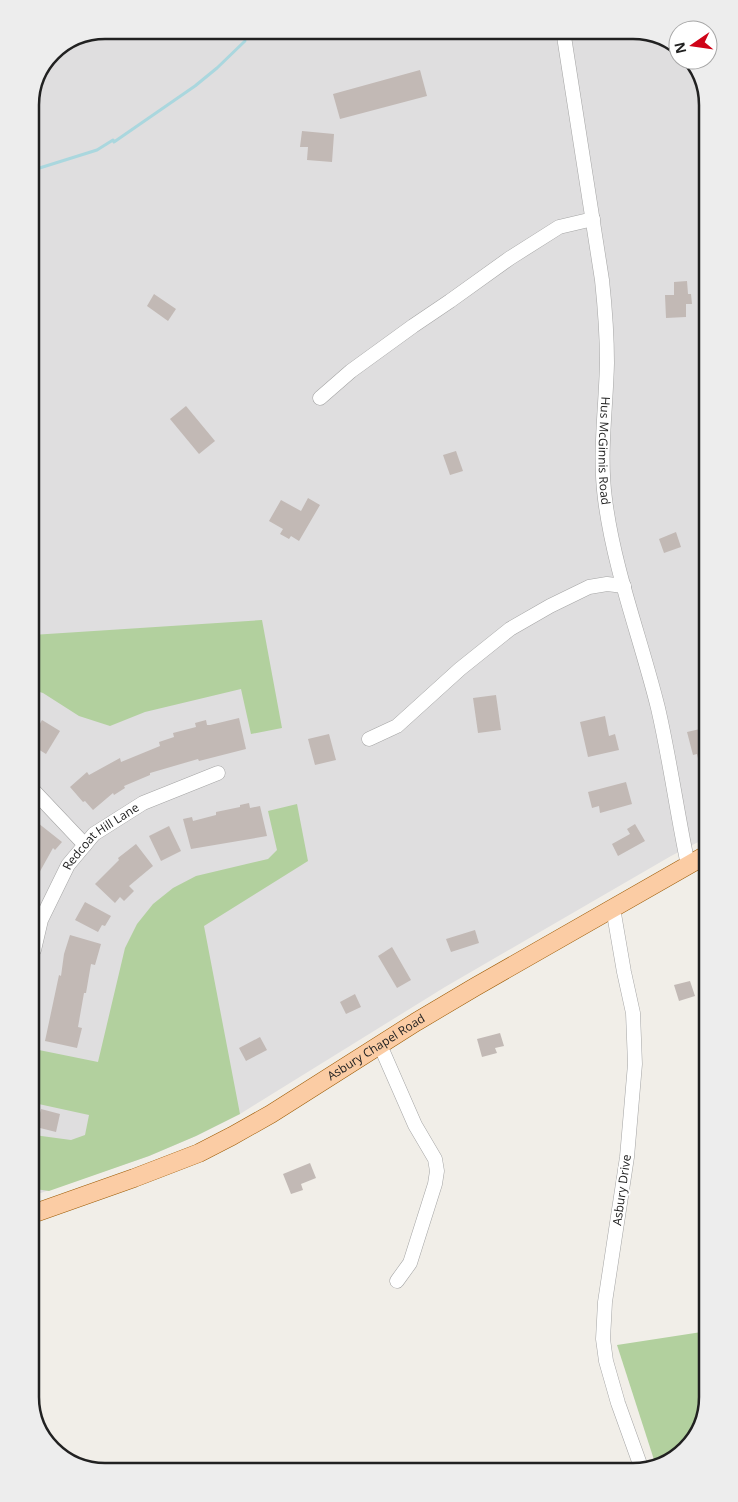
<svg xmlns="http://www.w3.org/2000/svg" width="738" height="1502" viewBox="0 0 738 1502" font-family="'Open Sans',sans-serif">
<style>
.residential{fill:#dfdedf}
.forest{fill:#b2d09e}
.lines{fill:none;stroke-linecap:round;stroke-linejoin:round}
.stream{stroke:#aad7de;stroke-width:3}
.building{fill:#c2b9b5}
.minor-casing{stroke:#a5a5a5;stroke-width:15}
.major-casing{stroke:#9c5a03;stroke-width:19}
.minor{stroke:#fff;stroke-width:14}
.major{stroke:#fbcca4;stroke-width:18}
.labels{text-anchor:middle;stroke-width:4;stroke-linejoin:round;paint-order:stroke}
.street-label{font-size:12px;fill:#212121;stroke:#fff}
.rim{fill:none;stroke:#212121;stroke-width:2.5}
</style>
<rect width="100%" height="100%" fill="#f1eee8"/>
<polygon class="residential" points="105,30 638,30 678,45 678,60 690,60 702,76 706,838 671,856 445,987 240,1114 196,1136 149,1156 35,1195 30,100 52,52"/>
<g class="forest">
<polygon points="262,620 282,728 251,734 241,689 145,712 110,726 79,716 43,693 33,690 32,635"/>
<polygon points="297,804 308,861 204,926 240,1114 196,1136 149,1156 49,1191 35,1189 34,1135 71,1140 85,1135 89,1115 34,1103 34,1049 98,1062 125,948 137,924 153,904 173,888 196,876 268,859 277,850 268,811"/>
<polygon points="708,1331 708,1397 695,1439 662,1466 656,1466 617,1345"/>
</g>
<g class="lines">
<polyline class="stream" points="30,171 97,150 113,140 114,142 195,86 217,68 245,41"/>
</g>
<g class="building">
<polygon points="420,70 427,96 340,119 333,94"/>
<polygon points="302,131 334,134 332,162 307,160 308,147 300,147"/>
<polygon points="687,281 688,294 691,294 692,304 686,304 686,317 666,318 665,295 674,295 674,282"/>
<polygon points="154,294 176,309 168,321 147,306"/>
<polygon points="186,406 215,441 199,454 170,419"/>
<polygon points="456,451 463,471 450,475 443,455"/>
<polygon points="308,498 320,505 299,541 291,536 289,539 280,534 283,529 269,521 281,500 301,511"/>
<polygon points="676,532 681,547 664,553 659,539"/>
<polygon points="496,695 501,730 478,733 473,698"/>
<polygon points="605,716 609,736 615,734 619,750 588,757 580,722"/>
<polygon points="239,718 246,749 199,761 198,759 150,773 150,775 124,786 125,788 114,795 113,793 93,810 85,801 83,802 70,787 87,772 89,775 120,758 121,762 160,746 159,742 174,737 173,733 196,727 195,723 206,720 207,725 210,725"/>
<polygon points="42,720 60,731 46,754 33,746 33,736"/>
<polygon points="700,729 704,745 705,745 705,775 702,775 697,754 693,755 687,732"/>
<polygon points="329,734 336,760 315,765 308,739"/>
<polygon points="626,782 632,804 600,813 599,806 592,808 588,792"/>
<polygon points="249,803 250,808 260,806 267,836 191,849 183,819 192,817 193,821 216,815 216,812 240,807 240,805"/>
<polygon points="38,823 62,842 55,850 53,848 33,884 33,830"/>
<polygon points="635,824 645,841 618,856 612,844 630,834 627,829"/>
<polygon points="169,826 181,851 161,861 149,836"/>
<polygon points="136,844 153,866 129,886 134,891 124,901 120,897 115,903 95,884 119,860 118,858"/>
<polygon points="85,902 111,916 105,926 102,925 98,932 75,920"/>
<polygon points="475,930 479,943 451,952 446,939"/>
<polygon points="70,935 101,944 95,965 91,964 86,993 84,993 78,1027 82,1028 77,1048 45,1041 59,975 61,976 64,954"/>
<polygon points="392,947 411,980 397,988 378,956"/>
<polygon points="690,981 695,996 679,1001 674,985"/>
<polygon points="355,994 361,1007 346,1014 340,1002"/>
<polygon points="500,1033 504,1046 495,1048 497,1053 482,1057 477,1039"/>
<polygon points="260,1037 267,1050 246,1061 239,1048"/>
<polygon points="41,1109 60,1114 56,1132 36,1127"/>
<polygon points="310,1163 316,1178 301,1184 303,1190 291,1194 283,1174"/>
</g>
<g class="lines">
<g class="minor-casing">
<g id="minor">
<path id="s1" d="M563 30 602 280C605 308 607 335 607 363 606 408 599 454 605 499 614 570 641 639 658 708 670 760 677 813 688 865"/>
<polyline points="320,398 351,371 413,326 450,301 510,258 559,227 593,219"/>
<polyline points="369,739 397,726 460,669 510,629 550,606 589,587 607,584 624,586"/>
<polyline points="33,790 85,845"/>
<polyline points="613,908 624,972 633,1013 635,1064 627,1157 605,1302 603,1339 606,1361 618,1403 641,1467"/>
<path id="s2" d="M34 950 41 920 68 865 94 834 143 803 218 773"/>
<polyline points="380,1045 415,1125 435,1159 437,1171 435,1184 410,1263 397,1281"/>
</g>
</g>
<g class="major-casing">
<g id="major">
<path id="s3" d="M35 1213 134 1178 199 1153 232 1136 271 1114 416 1022 475 987 706 855"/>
</g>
</g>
<use href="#minor" class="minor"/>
<use href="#major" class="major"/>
</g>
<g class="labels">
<g class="street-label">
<text dy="4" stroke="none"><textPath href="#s1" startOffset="424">Hus McGinnis Road</textPath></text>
<text dy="4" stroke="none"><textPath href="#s2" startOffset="136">Redcoat Hill Lane</textPath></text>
<text dy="4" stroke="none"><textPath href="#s3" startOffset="381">Asbury Chapel Road</textPath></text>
<text transform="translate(622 1190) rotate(-82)" y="4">Asbury Drive</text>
</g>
</g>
<path d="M0 0H738V1502H0ZM105 39H633A66 66 0 0 1 699 105V1397A66 66 0 0 1 633 1463H105A66 66 0 0 1 39 1397V105A66 66 0 0 1 105 39Z" fill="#ededed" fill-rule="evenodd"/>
<path class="rim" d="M105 39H633A66 66 0 0 1 699 105V1397A66 66 0 0 1 633 1463H105A66 66 0 0 1 39 1397V105A66 66 0 0 1 105 39Z"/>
<g transform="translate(693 45) rotate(257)"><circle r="24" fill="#ffffff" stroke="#a6a6a6"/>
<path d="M0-4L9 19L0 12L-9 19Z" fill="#cf0318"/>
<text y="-8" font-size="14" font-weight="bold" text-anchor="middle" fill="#212121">N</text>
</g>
</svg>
